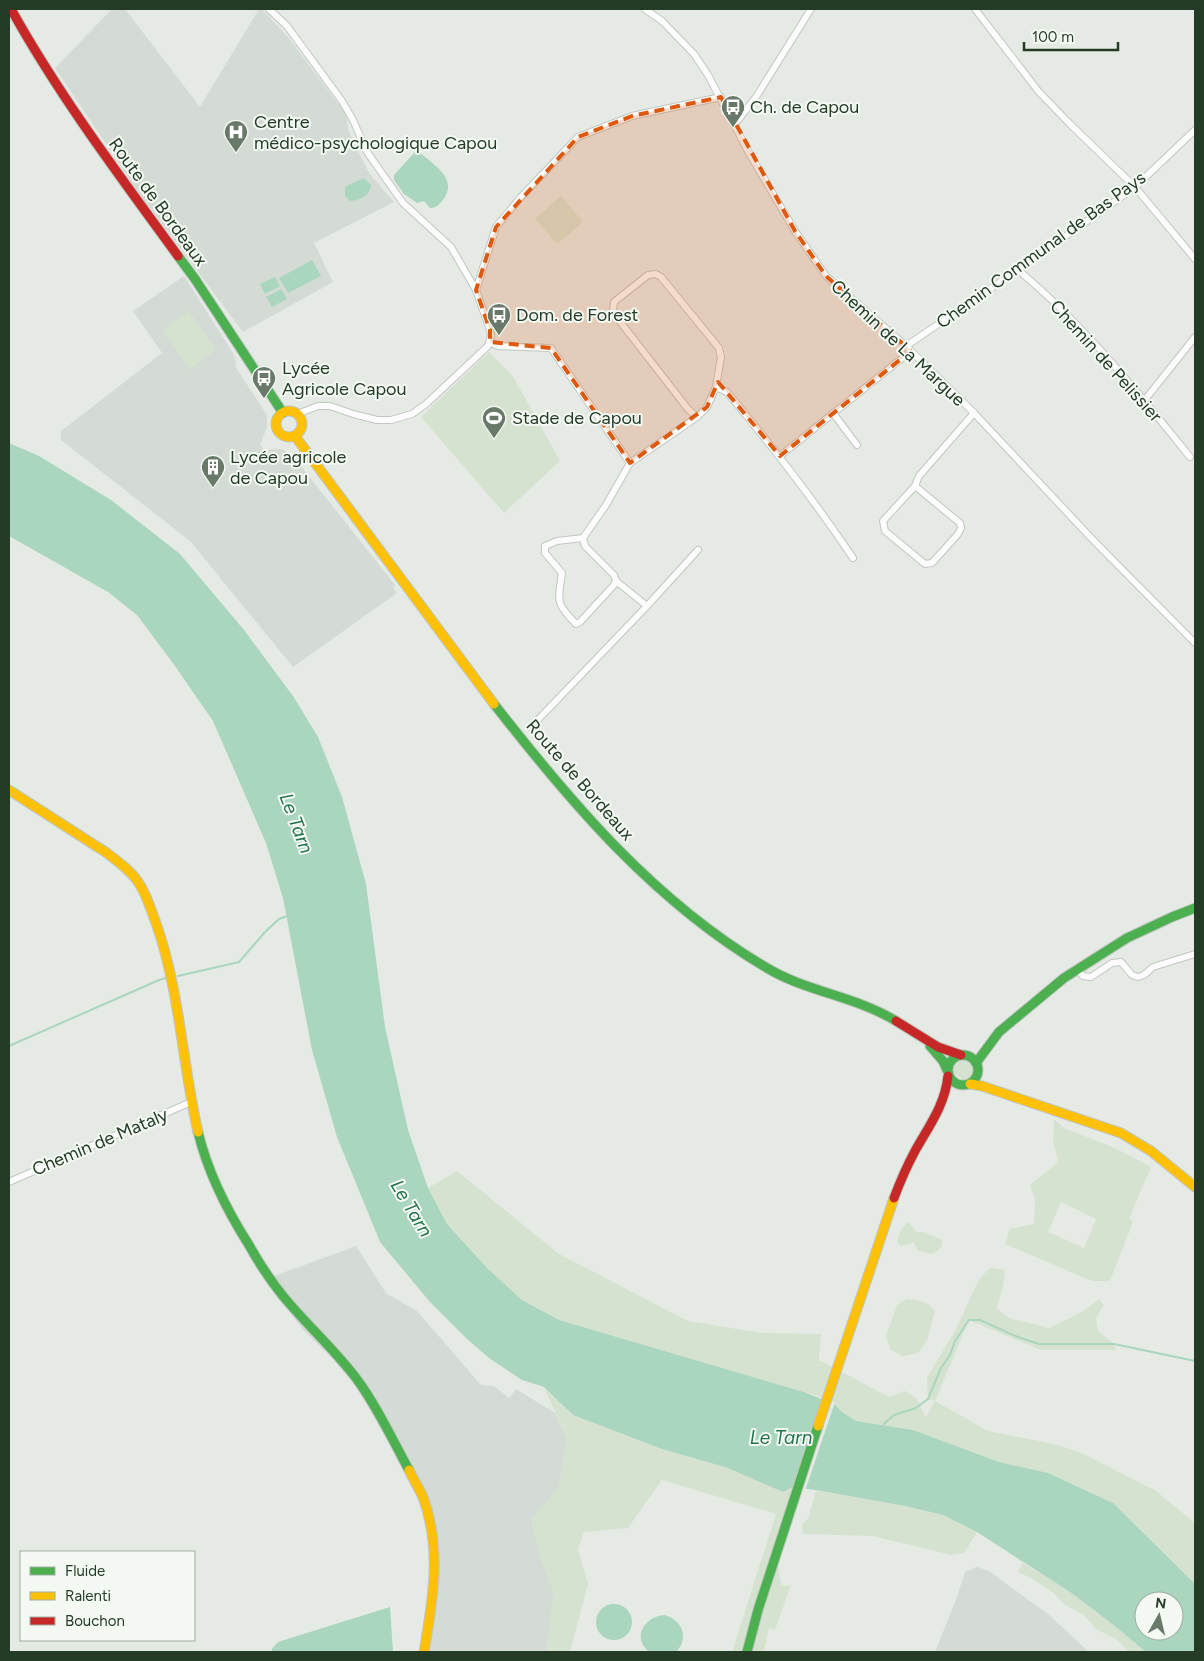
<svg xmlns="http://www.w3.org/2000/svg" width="1204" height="1661" viewBox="0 0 1204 1661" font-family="Figtree,sans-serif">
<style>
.built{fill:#d4dbd4}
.green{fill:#d6e2d0;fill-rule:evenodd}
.water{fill:#aad5be;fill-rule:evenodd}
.pier{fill:#e5eae5}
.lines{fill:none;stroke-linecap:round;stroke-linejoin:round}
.stream{stroke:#aad5be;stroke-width:2}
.street-casing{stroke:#c2c7c2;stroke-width:8}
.fast-casing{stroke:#bfc6c0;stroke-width:11}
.slow-casing{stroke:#bfc6c0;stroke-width:11}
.jam-casing{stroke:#bfc6c0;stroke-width:11}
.street{stroke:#fbfcfb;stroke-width:6}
.fast{stroke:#4caf50;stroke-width:9}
.slow{stroke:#ffc107;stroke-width:9}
.jam{stroke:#c62828;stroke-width:9}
.marked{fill:#de580d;fill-opacity:0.2;stroke:#de580d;stroke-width:4;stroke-dasharray:10 6;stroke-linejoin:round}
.labels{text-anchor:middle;stroke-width:4;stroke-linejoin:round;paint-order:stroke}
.poi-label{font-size:18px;fill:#243c26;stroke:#f4f9f4;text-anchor:start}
.street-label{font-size:18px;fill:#243c26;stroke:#f4f9f4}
.water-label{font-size:19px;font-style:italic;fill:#23734b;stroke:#f4f9f4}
</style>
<rect width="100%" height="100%" fill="#e5eae5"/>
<g class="built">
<polygon points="112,9 125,9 200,107 259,9 262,9 288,37 346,114 349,132 369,173 394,202 314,243 333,282 243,332 141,196 55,68"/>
<polygon points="184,276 233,353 236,361 235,366 267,415 267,427 260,445 265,451 271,449 282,449 293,456 395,585 393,588 397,593 293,667 190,541 61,440 61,431 162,353 133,311"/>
<polygon points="356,1246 386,1293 417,1311 481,1385 494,1386 509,1398 516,1389 555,1413 567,1439 559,1488 532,1519 540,1556 554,1592 547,1652 420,1652 432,1576 432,1546 424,1512 399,1461 356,1386 329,1355 303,1330 266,1279"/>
<polygon points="977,1567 989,1571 1048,1614 1087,1650 1088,1652 935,1652 957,1597 965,1572"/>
</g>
<g class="green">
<polygon points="561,196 583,222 557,244 535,219"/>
<polygon points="189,311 216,350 190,369 162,330"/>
<polygon points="489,352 513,376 560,461 504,513 421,417"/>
<polygon points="959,1059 968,1060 974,1067 972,1077 965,1081 955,1074 952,1074 952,1065"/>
<path d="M1054 1119 1064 1128 1115 1148 1151 1167 1129 1219 1133 1222 1110 1281H1092L1005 1244 1010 1229 1034 1224 1035 1200 1030 1185 1058 1162 1053 1140ZM1061 1202 1096 1219 1084 1248 1048 1232Z"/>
<polygon points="457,1171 559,1254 688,1321 762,1333 821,1334 819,1360 889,1397 905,1391 916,1398 926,1417 935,1401 928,1399 927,1378 956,1329 979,1279 990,1268 1005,1270 1003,1286 997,1309 1009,1318 1049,1328 1082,1312 1099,1299 1104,1305 1096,1318 1098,1331 1114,1344 1116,1350 1041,1350 969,1320 935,1401 988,1431 1058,1445 1084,1454 1156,1491 1195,1523 1195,1584 1113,1503 1048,1473 999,1462 913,1430 856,1421 842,1412 834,1404 818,1396 559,1320 522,1300 487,1268 447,1224 428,1188"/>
<path d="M906 1223H909L917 1232H924L942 1240C943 1248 939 1250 932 1254L917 1250 914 1242 908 1245 900 1246 897 1242 900 1232Z"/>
<path d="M907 1299C919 1300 927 1301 935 1311L927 1341 918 1353 903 1356 891 1350 886 1336 897 1305Z"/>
<polygon points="544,1387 573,1415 662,1449 793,1487 778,1565 781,1585 785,1586 791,1585 775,1630 769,1628 764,1652 732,1652 776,1514 662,1480 628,1528 584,1532 578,1549 588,1584 570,1652 547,1652 554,1592 540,1556 532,1518 559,1488 567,1439"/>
<polygon points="816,1490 905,1506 943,1515 977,1532 964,1553 951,1555 872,1536 803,1534 802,1524 808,1519"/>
<polygon points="1023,1563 1073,1594 1116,1627 1146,1652 1129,1652 1116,1639 1096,1629 1084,1615 1065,1605 1055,1594 1031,1578 1018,1572"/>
</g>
<g class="water">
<path d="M415 152H419C434 165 459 179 443 200 439 205 436 208 430 208L424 201 417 203 404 194 394 180V175Z"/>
<path d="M364 178 371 185C370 196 360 200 350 201L345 196V187Z"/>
<polygon points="312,260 321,276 288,293 279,278"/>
<polygon points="275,277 280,286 265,294 260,284"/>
<polygon points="281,289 287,299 272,307 266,297"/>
<path d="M9 443 39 456 111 500 180 554 244 630 293 696 318 737 342 797 366 884 385 1027 408 1130 428 1188 447 1224 487 1268 522 1300 559 1320 804 1392 834 1404 842 1412 856 1421 913 1430 999 1462 1048 1473 1113 1503 1195 1584V1652H1146L1116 1627 1073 1594 977 1532 943 1515 905 1506 816 1490 793 1487 783 1492 728 1468 662 1449 573 1415 544 1387 522 1380 489 1358 467 1339 430 1302 380 1242 337 1137 312 1050 283 898 266 843 213 721 175 666 137 615 108 592 9 536ZM1144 1601H1174V1631H1144Z"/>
<circle cx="614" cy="1622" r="18"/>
<polygon points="390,1607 393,1652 272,1652 272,1649 278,1642"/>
<path d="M665 1615C683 1621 689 1638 676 1652H649C631 1637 645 1616 665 1615Z"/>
</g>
<polygon class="pier" points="823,1396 835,1402 805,1491 793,1489"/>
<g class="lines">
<g class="stream">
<polyline points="178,976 239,962 265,932 279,919 287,916"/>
<polyline points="9,1046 159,980 166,978"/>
<polyline points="884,1424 894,1415 916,1408 928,1399 941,1368 950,1355 955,1341 969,1320 980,1320 1018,1337 1039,1344 1114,1344 1195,1361"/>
</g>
<g class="street-casing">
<g id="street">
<polyline points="269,9 287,26 342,101 353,120 367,152 403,203 451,247 476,290"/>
<polyline points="645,9 662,21 694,54 708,75 749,153 795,231 826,276 906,346 974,413 1094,541 1195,643"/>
<polyline points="975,9 1039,92 1070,124 1135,187 1195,259"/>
<polyline points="735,124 756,97 811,9"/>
<path d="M1018 270C1083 324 1137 391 1190 457"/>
<polyline points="490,342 497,346 551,348 630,463 606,505 583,538 585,546 614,575 616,581 647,606"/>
<polyline points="906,346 1018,270 1135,187 1195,130"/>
<path d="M716 387 727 392C772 446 814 500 853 558"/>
<polyline points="1144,401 1195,337"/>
<polyline points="833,413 857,445"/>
<polyline points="297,414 318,406 330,406 353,414 377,420 391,420 412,414 426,404 488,346 491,336 490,330 476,290 496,227 521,197 578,137 632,116 721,97"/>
<polyline points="780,456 911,351"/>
<polyline points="630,463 697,417 707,407 716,387 721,357 719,348 661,277 656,274 648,275 614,302 613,310 618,319 688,409 697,417"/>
<polyline points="915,486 960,523 961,528 958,534 932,563 925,564 885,531 883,521 915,486 919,476 974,413"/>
<path d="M583 538 557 541 545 546V553L562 573C558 602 555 602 576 624L580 622 614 585 616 581"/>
<polyline points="531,727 647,606 698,550"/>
<polyline points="1077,969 1083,976 1091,977 1112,963 1121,962 1132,975 1138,977 1144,975 1153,967 1195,954"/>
<polyline points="9,1182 191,1102"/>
</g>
</g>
<g class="fast-casing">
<g id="fast">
<polyline points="178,256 195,279 283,413"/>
<path d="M494 704C572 804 656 903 767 968 807 992 855 996 896 1021"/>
<polyline points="930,1046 943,1061 947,1070"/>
<circle cx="963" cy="1070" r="15"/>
<polyline points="976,1063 999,1032 1064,978 1127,938 1172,917 1195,908"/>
<path d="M198 1132C208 1173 226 1209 249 1245 259 1263 270 1280 283 1296 306 1324 334 1349 356 1378 377 1406 392 1439 409 1470"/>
<polyline points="747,1652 758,1610 818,1426"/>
</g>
</g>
<g class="slow-casing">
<g id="slow">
<circle cx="289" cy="424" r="13"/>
<polyline points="295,436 494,704"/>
<path d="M9 790 107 853C118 862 133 872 140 885 147 896 151 910 156 923 180 991 182 1062 198 1132"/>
<polyline points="970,1084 982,1086 1121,1133 1151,1151 1195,1187"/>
<polyline points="818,1426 894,1198"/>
<path d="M409 1470C413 1479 419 1488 423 1497 442 1549 433 1600 424 1652"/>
</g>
</g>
<g class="jam-casing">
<g id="jam">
<path d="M11 9C60 97 119 175 178 256"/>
<polyline points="896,1021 938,1047 961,1055"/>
<path d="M894 1198C900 1182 907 1166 915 1151 929 1126 945 1105 948 1076"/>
</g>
</g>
<use href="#street" class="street"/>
<use href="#fast" class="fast"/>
<use href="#slow" class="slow"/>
<use href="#jam" class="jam"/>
</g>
<path class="marked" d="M721 97 795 231 826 276 911 351 780 456 718 382 707 407 630 463 551 348 490 342V330L476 290 496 227 578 137 632 116Z"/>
<defs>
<g id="bus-pin" transform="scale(1.25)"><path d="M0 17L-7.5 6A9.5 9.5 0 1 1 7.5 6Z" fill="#687969" stroke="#f4f9f4"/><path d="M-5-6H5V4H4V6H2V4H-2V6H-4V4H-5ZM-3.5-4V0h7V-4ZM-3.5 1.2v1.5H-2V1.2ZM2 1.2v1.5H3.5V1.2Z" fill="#fff"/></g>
<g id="hospital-pin" transform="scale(1.25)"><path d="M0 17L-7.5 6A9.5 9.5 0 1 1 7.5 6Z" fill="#687969" stroke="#f4f9f4"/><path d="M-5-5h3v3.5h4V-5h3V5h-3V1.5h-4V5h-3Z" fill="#fff"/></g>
<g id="stadium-pin" transform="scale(1.25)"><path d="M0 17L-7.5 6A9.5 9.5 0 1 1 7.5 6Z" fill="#687969" stroke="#f4f9f4"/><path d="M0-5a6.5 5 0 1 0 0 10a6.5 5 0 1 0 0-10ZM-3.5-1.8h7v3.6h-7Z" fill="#fff"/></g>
<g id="building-pin" transform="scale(1.25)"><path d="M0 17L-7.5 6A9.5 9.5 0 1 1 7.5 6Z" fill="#687969" stroke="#f4f9f4"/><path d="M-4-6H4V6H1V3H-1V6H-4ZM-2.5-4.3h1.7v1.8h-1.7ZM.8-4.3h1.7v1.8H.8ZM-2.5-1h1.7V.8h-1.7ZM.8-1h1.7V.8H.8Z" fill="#fff"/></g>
</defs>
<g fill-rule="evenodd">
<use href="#bus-pin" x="733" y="107"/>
<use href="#hospital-pin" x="236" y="132"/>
<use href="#bus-pin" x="499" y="315"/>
<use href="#bus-pin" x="264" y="378"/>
<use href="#stadium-pin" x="494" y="418"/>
<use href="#building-pin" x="213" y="467"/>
</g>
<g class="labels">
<g class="poi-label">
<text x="750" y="113">Ch. de Capou</text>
<text x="254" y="128">Centre<tspan x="254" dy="21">médico-psychologique Capou</tspan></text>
<text x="516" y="321">Dom. de Forest</text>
<text x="282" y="374">Lycée<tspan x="282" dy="21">Agricole Capou</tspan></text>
<text x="512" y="424">Stade de Capou</text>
<text x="230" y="463">Lycée agricole<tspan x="230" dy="21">de Capou</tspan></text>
</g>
<g class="street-label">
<text transform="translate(158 202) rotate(54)" y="6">Route de Bordeaux</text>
<text transform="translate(1041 250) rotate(-36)" y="6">Chemin Communal de Bas Pays</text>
<text transform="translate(898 343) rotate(43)" y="6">Chemin de La Margue</text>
<text transform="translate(1106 361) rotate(48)" y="6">Chemin de Pelissier</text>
<text transform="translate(580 780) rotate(49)" y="6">Route de Bordeaux</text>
<text transform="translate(100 1142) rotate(-23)" y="6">Chemin de Mataly</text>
</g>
<g class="water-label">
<text transform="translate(297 823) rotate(69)" y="7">Le Tarn</text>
<text transform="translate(412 1208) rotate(59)" y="7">Le Tarn</text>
<text x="781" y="1444">Le Tarn</text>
</g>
</g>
<rect width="1204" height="1661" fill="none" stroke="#243c26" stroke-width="20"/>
<rect x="20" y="1551" width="175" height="90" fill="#f4f9f4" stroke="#a1ada2"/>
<rect x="30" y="1567" width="25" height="8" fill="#4caf50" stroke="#a1ada2"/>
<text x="65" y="1576" font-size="15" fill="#243c26">Fluide</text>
<rect x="30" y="1592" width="25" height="8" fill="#ffc107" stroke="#a1ada2"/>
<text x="65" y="1601" font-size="15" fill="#243c26">Ralenti</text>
<rect x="30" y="1617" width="25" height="8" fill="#c62828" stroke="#a1ada2"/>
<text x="65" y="1626" font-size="15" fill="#243c26">Bouchon</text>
<g transform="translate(1159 1616) rotate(8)"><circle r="24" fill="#f4f9f4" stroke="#a1ada2"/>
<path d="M0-4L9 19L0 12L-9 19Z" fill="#687969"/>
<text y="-8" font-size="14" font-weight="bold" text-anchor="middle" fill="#243c26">N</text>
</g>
<path d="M1024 42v8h94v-8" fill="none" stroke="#243c26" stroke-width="2.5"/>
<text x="1032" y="42" font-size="15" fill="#243c26" stroke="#f4f9f4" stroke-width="4" paint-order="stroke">100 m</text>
</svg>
